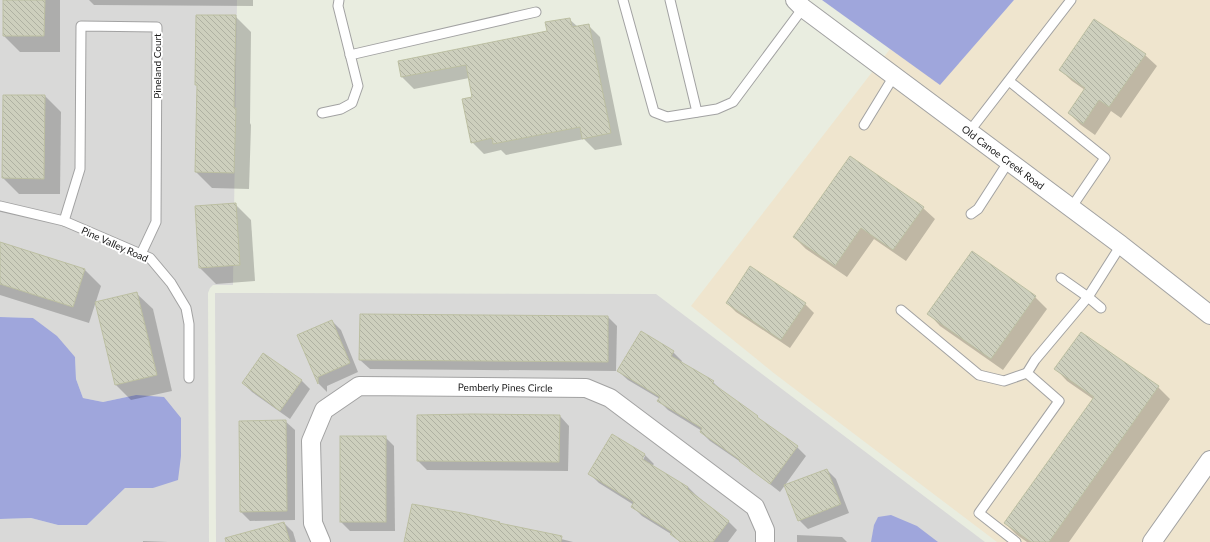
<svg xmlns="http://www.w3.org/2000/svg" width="1210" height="542" viewBox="0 0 1210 542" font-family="Lato,sans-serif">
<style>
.residential{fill:#d9d9d8}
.commercial{fill:#efe5ce}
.water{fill:#9fa6dc}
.shadow{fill:#0003;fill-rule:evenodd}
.building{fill:url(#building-back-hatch);stroke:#bcbfa2}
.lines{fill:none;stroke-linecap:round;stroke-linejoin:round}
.lane-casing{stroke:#a2a2a2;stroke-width:11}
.street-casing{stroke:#a2a2a2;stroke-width:20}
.lane{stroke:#fff;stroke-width:9}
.street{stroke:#fff;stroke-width:18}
.labels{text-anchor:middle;stroke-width:4;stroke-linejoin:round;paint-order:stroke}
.street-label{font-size:10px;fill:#1b1b1b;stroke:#fff}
</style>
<defs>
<pattern id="building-back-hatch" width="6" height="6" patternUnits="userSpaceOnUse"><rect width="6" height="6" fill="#cdcfbd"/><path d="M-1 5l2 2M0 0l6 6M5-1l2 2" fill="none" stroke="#afb1a2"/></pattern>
</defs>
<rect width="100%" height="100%" fill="#e9ede0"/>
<g class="residential">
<polygon points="0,0 237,0 233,285 213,285 210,288 208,293 209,542 0,542 0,519 31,518 58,525 87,525 125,488 153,488 181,456 136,395 103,402 83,398 76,379 75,357 33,318 0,317"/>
<polygon points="215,293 656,294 985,542 216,542"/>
</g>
<polygon class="commercial" points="1014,0 1210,0 1210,542 997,542 775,374 691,306 890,49 940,84"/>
<g class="water">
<polygon points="822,0 1014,0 940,85"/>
<polygon points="0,317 33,318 57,336 75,357 76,379 83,398 103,402 136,395 164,397 181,418 181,456 178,480 153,488 125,488 87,525 58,525 31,518 0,519"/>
<polygon points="891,515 917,526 938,542 871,542 874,525 878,517"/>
</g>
<g class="shadow">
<polygon points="4,0 60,0 60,52 20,52 4,36"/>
<polygon points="89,0 253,0 253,6 94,5"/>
<polygon points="235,16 251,32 250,123 251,125 249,189 212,188 196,172 198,87 196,84"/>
<polygon points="569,19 578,27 588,25 600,37 622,145 595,150 584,139 506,155 501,150 484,154 472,142 473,98 469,78 414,89 402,77 399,62 548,32"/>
<polygon points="1145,55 1157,66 1121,118 1111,111 1095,135 1081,125 1069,113 1085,90 1072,81 1060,70"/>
<polygon points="45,96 61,112 60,194 19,194 3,178"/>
<polygon points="235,204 251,220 255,281 216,284 200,268"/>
<polygon points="923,208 935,219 906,261 874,239 847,277 806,249 794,237"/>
<polygon points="0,243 85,270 101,286 89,323 0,295"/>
<polygon points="136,293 153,309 172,391 131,400 115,384"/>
<polygon points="1035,297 1047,309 1003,370 940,326 929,314"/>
<polygon points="727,303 805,304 814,313 790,348 736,312"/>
<polygon points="361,315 608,317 617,326 616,371 370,369 360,360"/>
<polygon points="332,321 341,330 358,372 327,386 327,392 319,384 298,335"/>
<polygon points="673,352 682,361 681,363 713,382 722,391 797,447 806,456 780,492 745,465 710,441 701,432 702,431 668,410 659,401 660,399 628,380 618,371"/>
<polygon points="1056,369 1158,387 1170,399 1069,542 1027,542 1017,535 1005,523 1093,399 1067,381"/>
<polygon points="301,380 310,389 290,419 252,392 243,383"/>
<polygon points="418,416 560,416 569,426 568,471 427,470 418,461"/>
<polygon points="285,421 295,430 295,520 250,521 241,512"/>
<path d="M613 436 645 455 654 464 652 466 688 487 697 496 728 521 737 530 728 542H680L671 534 642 516 633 507 634 505 599 483 590 474ZM643 456H645L641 464 639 463Z"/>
<polygon points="385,437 394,446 395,531 350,531 341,522"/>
<polygon points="827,470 836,479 849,513 808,529 799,520"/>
<polygon points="284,523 293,532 296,542 242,542"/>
<polygon points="499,523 501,524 573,542 405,542"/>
<polygon points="797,535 842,537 847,542 797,542"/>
<polygon points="143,541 168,542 143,542"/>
</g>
<g class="building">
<polygon points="3,0 45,0 44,36 3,36"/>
<polygon points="196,15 236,15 234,108 236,108 234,173 195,172 197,85 195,85"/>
<polygon points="570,18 572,27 589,24 611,133 582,139 580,127 493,144 492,138 471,143 462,99 472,97 466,65 401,77 398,61 547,31 545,22"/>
<polygon points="1094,19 1146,54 1109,107 1099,100 1083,124 1068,113 1085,88 1059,70"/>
<polygon points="3,95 45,95 44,179 2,178"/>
<polygon points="850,156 924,207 893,250 861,228 835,266 793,237"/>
<polygon points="236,203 240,265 199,268 195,206"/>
<polygon points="0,242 85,269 73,307 0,284"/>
<polygon points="972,251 1036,296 991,359 927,314"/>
<polygon points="750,266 806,303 781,340 726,303"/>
<polygon points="137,292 157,375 115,385 95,302"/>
<polygon points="360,314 608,316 608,362 359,360"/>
<polygon points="332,320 350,363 318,377 318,384 297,335"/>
<polygon points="641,331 674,351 671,356 714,381 712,383 758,416 757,417 798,446 770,484 739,461 740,460 700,432 702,428 657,401 660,397 617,371"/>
<polygon points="1081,332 1159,386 1049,542 1031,542 1004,523 1094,397 1054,369"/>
<polygon points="263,353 302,380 280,411 242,383"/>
<polygon points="472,414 560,415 559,462 417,461 417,415"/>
<polygon points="286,420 287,511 240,512 239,421"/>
<polygon points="612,434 645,454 642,459 688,487 687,489 729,521 713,542 681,542 670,534 672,532 631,507 634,502 588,474"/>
<rect x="340" y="436" width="46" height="86"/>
<polygon points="827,469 841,504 798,521 784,485"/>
<polygon points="412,504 462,513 500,522 499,523 562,536 561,542 404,542"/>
<polygon points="284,522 290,542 226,542 225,538"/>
</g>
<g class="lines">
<g class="lane-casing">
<g id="lane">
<polyline points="623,0 654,112 667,117 717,109 733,102 803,8"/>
<polyline points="670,0 697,112"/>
<polyline points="350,55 536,12"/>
<polyline points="1009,81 1105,158 1071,208"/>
<polyline points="322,113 341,109 352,103 358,86 338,6 339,0"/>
<polyline points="864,125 894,76"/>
<polyline points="969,132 1071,0"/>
<polyline points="0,206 64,221 150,258 171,283 186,308 189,324 189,378"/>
<polyline points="971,214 978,209 1009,161"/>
<polyline points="64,221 80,169 81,26 157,27 156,222 141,254"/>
<polyline points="1061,278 1088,297 1121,245"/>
<polyline points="901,310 979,375 1004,381 1027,373"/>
<polyline points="1016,542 979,513 1059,401 1027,373 1035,360 1088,297 1101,308"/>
</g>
</g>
<g class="street-casing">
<g id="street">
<path id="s1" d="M795 0 803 8 1121 245 1210 315"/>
<path id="s2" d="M321 542 313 523 311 441 324 410 359 386 586 388 610 398 755 507 765 530V542"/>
<polyline points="1152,542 1210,460"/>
</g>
</g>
<use href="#lane" class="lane"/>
<use href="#street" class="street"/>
</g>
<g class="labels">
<g class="street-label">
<text transform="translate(157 66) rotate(-90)" y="4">Pineland Court</text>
<text dy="4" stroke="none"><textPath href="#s1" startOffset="261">Old Canoe Creek Road</textPath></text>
<text transform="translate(115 244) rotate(24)" y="4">Pine Valley Road</text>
<text dy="4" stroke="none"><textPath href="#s2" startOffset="325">Pemberly Pines Circle</textPath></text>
</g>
</g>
</svg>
